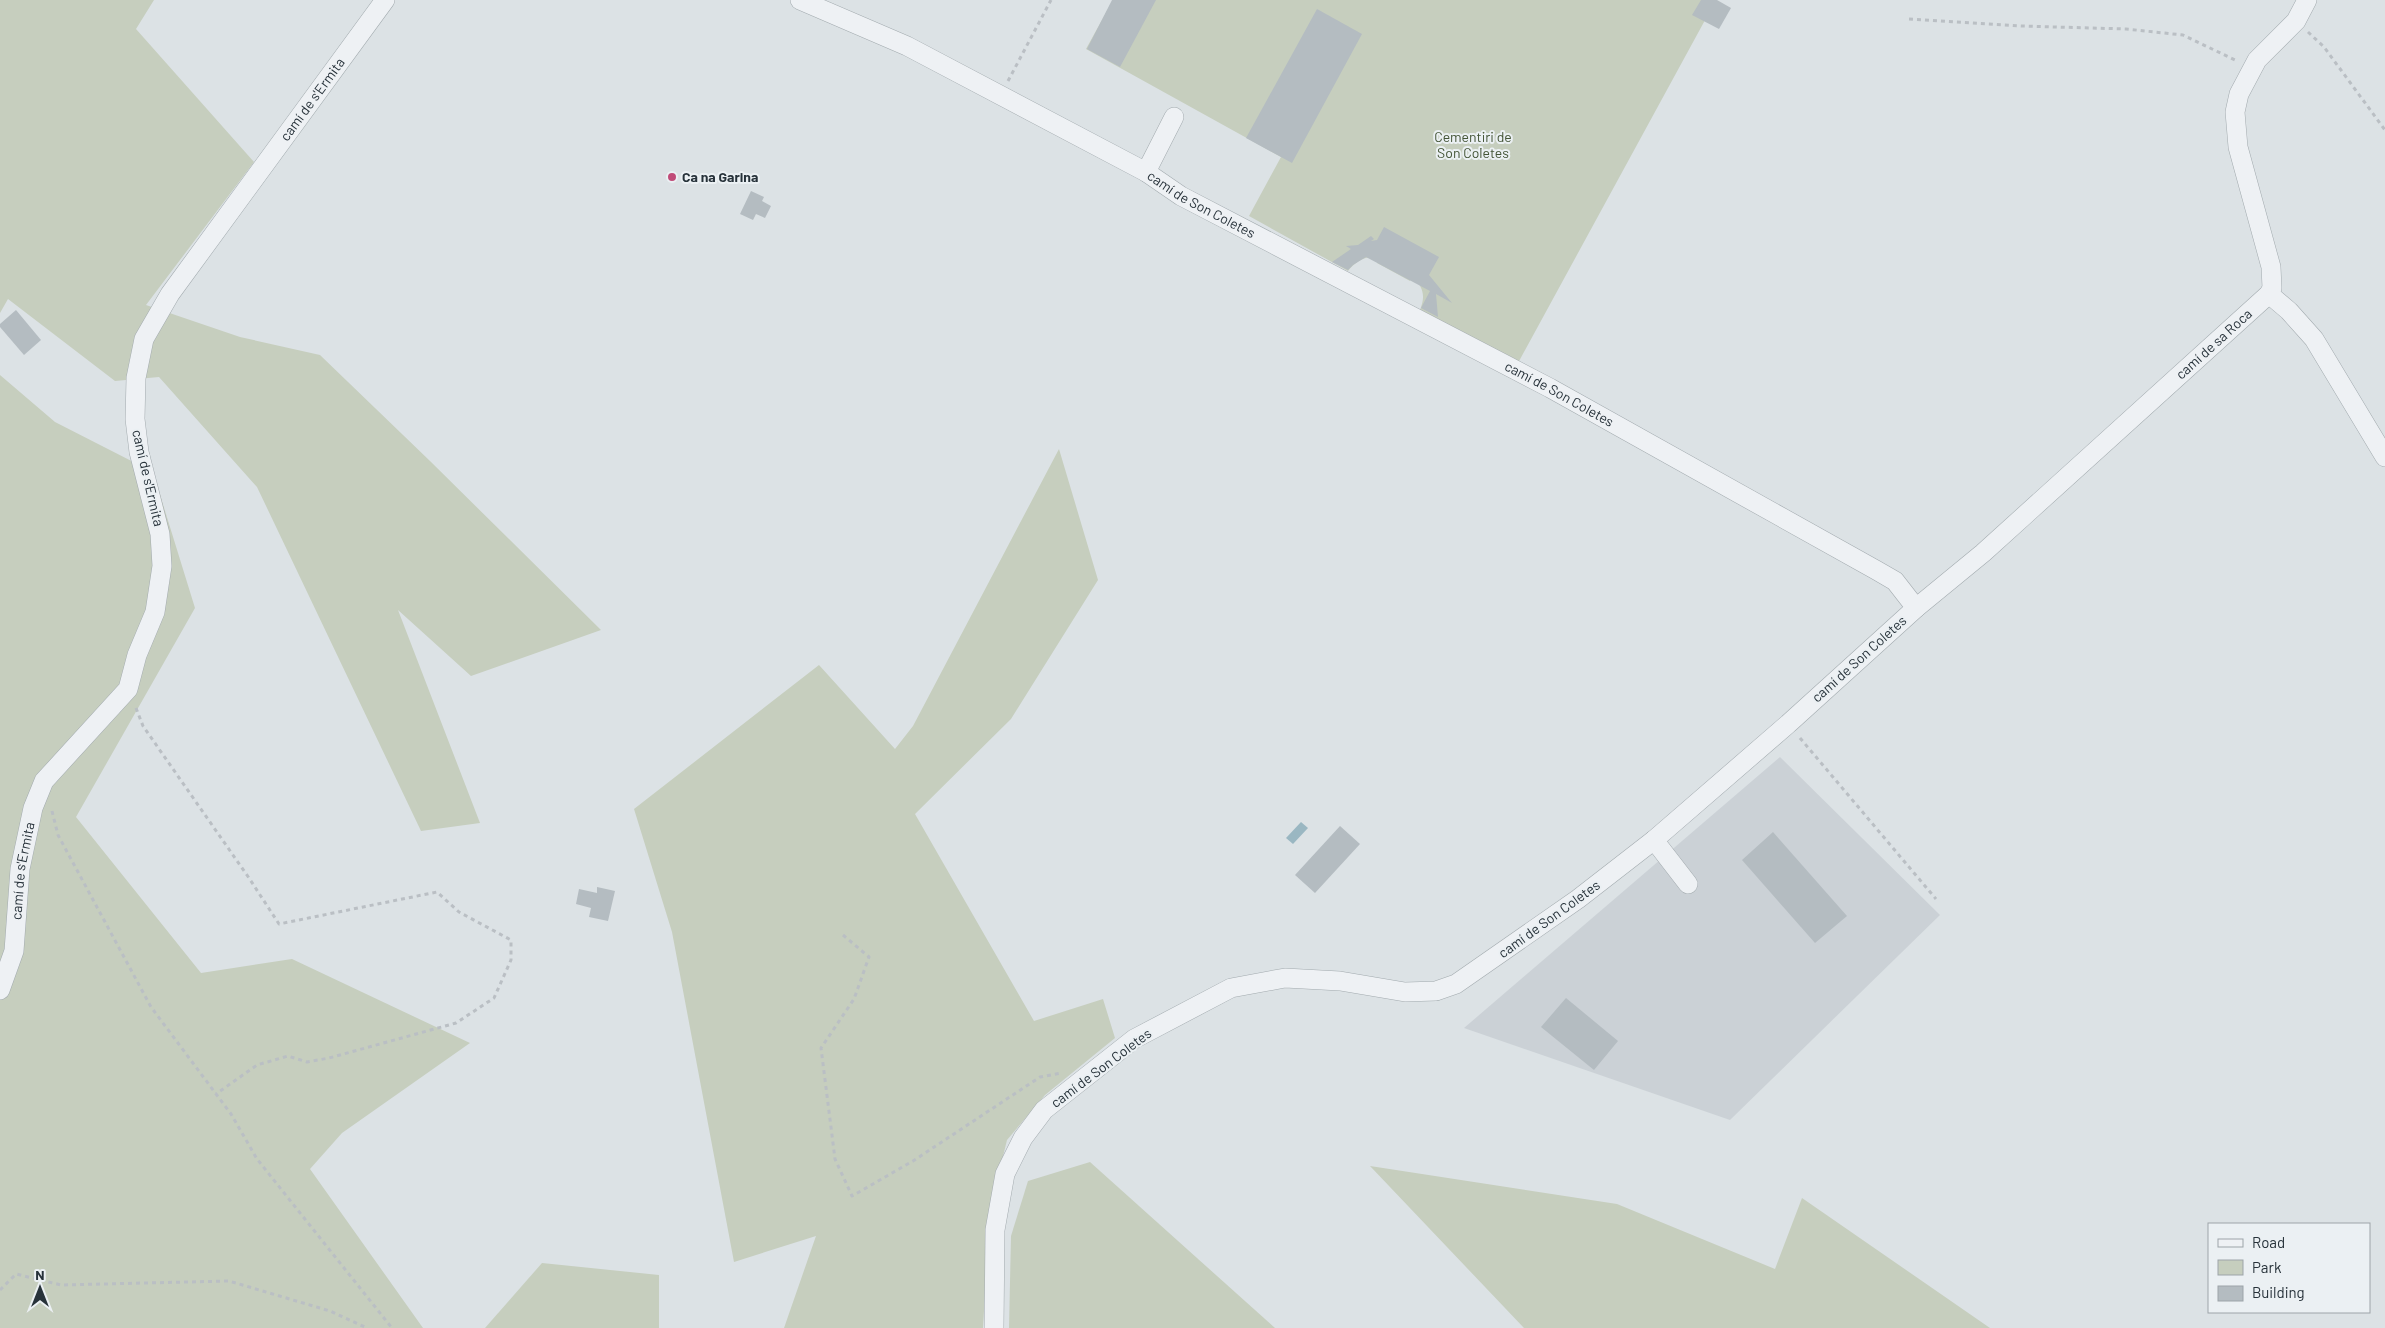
<svg xmlns="http://www.w3.org/2000/svg" width="2385" height="1328" viewBox="0 0 2385 1328" font-family="Barlow,sans-serif">
<style>
.built{fill:#cbd1d6}
.green{fill:#c6cebe}
.water{fill:#9ab7c2}
.building{fill:#b4bcc1}
.lines{fill:none;stroke-linecap:round;stroke-linejoin:round}
.minor-casing{stroke:#a2aaae;stroke-width:20}
.path{stroke:#babfc4;stroke-width:3;stroke-dasharray:4 4;stroke-linecap:butt}
.minor{stroke:#eef1f4;stroke-width:19}
.poi-dot{fill:#c04b78;stroke:#ebf0f3;stroke-width:2}
.labels{text-anchor:middle;stroke-width:4;stroke-linejoin:round;paint-order:stroke}
.street-label{font-size:14px;fill:#27323a;stroke:#ebf0f3}
.park-label{font-size:14px;fill:#435436;stroke:#ebf0f3}
.poi-label{font-size:14px;font-weight:bold;fill:#27323a;stroke:#ebf0f3;text-anchor:start}
</style>
<rect width="100%" height="100%" fill="#dce2e5"/>
<polygon class="built" points="1780,757 1940,915 1730,1120 1464,1028"/>
<g class="green">
<polygon points="0,0 154,0 136,29 254,162 146,305 240,337 320,355 430,461 601,630 471,676 398,610 480,823 421,831 257,487 159,377 115,381 8,299 0,313"/>
<path d="M1113 0H1716L1518 363 1420 310C1426 295 1423 287 1412 276L1410 281 1377 263 1380 259C1368 253 1355 262 1348 271L1249 216 1281 157 1086 49Z"/>
<polygon points="0,375 55,422 153,472 195,608 76,817 201,973 292,959 470,1043 342,1133 310,1169 423,1328 0,1328"/>
<polygon points="1059,449 1098,580 1011,719 915,814 1034,1021 1103,999 1115,1038 1045,1095 1007,1140 990,1209 983,1328 784,1328 816,1236 734,1262 672,932 634,809 819,665 895,749 913,726"/>
<polygon points="1090,1162 1275,1328 1009,1328 1011,1236 1028,1181"/>
<polygon points="1370,1166 1617,1204 1775,1269 1802,1198 1990,1328 1524,1328"/>
<polygon points="542,1263 659,1275 659,1328 485,1328"/>
</g>
<polygon class="water" points="1301,822 1308,828 1293,844 1286,838"/>
<g class="building">
<polygon points="1112,0 1156,0 1120,67 1087,49"/>
<polygon points="1701,0 1717,0 1731,8 1719,29 1692,15"/>
<polygon points="1317,9 1362,34 1292,163 1246,138"/>
<polygon points="751,191 764,197 762,201 771,206 765,218 756,214 753,220 740,214"/>
<polygon points="1384,227 1439,257 1429,275 1452,303 1436,294 1438,317 1421,308 1430,291 1366,257 1353,265 1348,270 1332,262 1351,249 1346,246 1358,245 1371,236 1374,239 1371,241 1377,240"/>
<polygon points="16,310 41,340 24,355 0,327 0,324"/>
<polygon points="1340,826 1360,844 1315,893 1295,875"/>
<polygon points="1773,832 1847,916 1815,943 1742,860"/>
<polygon points="597,887 615,891 608,921 589,917 591,908 576,904 579,889 597,893"/>
<polygon points="1566,998 1618,1041 1594,1070 1541,1027"/>
</g>
<g class="lines">
<g class="minor-casing">
<g id="minor">
<path id="s1" d="M800 0 907 46 1146 172 1181 196 1550 388 1876 570 1895 581 1916 608 1788 724 1654 840 1578 899 1456 984 1436 991 1405 992 1340 981 1285 978 1231 988 1134 1039 1044 1110 1023 1138 1005 1174 995 1230 994 1328"/>
<polyline points="1146,172 1174,117"/>
<polyline points="2269,294 2289,311 2314,339 2385,457"/>
<path id="s2" d="M1916 608 1983 553 2269 294 2272 288 2271 267 2238 147 2235 112 2239 94 2257 60 2296 21 2307 0"/>
<polyline points="1654,840 1688,884"/>
<path id="s3" d="M0 990 14 951 20 869 33 808 44 781 128 689 137 655 155 612 162 566 160 534 139 452 135 419 136 378 144 339 170 294 385 0"/>
</g>
</g>
<g class="path">
<polyline points="1909,19 2021,26 2126,29 2183,35 2237,61"/>
<polyline points="2308,32 2324,47 2385,130"/>
<polyline points="1008,81 1051,0"/>
<polyline points="136,708 143,726 249,878 279,924 437,892 459,912 511,940 511,960 494,998 456,1023 329,1058 307,1062 288,1056 257,1065 216,1094"/>
<polyline points="1800,738 1936,899"/>
<polyline points="52,811 58,835 151,1007 231,1114 257,1159 392,1328"/>
<polyline points="843,935 869,957 854,999 821,1048 835,1159 852,1196 913,1161 1040,1077 1061,1073"/>
<polyline points="0,1290 16,1274 61,1285 229,1281 330,1311 367,1328"/>
</g>
<use href="#minor" class="minor"/>
</g>
<circle class="poi-dot" cx="672" cy="177" r="5"/>
<g class="labels">
<g class="street-label">
<text dy="5" stroke="none"><textPath href="#s3" startOffset="992">camí de s'Ermita</textPath></text>
<text dy="5" stroke="none"><textPath href="#s1" startOffset="451">camí de Son Coletes</textPath></text>
<text dy="5" stroke="none"><textPath href="#s2" startOffset="398">camí de sa Roca</textPath></text>
<text dy="5" stroke="none"><textPath href="#s1" startOffset="856">camí de Son Coletes</textPath></text>
<text transform="translate(148 478) rotate(77)" y="5">camí de s'Ermita</text>
<text transform="translate(1859 659) rotate(-42)" y="5">camí de Son Coletes</text>
<text dy="5" stroke="none"><textPath href="#s3" startOffset="122">camí de s'Ermita</textPath></text>
<text transform="translate(1549 919) rotate(-36)" y="5">camí de Son Coletes</text>
<text transform="translate(1101 1068) rotate(-37)" y="5">camí de Son Coletes</text>
</g>
<g class="park-label">
<text x="1473" y="142">Cementiri de<tspan x="1473" dy="16">Son Coletes</tspan></text>
</g>
<g class="poi-label">
<text x="682" y="182">Ca na Garina</text>
</g>
</g>
<rect x="2208" y="1223" width="162" height="90" fill="#ebf0f3" stroke="#9da4a9"/>
<rect x="2218" y="1239" width="25" height="8" fill="#eef1f4" stroke="#9da4a9"/>
<text x="2252" y="1248" font-size="15" fill="#27323a">Road</text>
<rect x="2218" y="1260" width="25" height="15" fill="#c6cebe" stroke="#9da4a9"/>
<text x="2252" y="1273" font-size="15" fill="#27323a">Park</text>
<rect x="2218" y="1286" width="25" height="15" fill="#b4bcc1" stroke="#9da4a9"/>
<text x="2252" y="1298" font-size="15" fill="#27323a">Building</text>
<g transform="translate(40 1288)" stroke="#ebf0f3" stroke-width="4" paint-order="stroke">
<path d="M0-4L9 19L0 12L-9 19Z" fill="#27323a"/>
<text y="-8" font-size="14" font-weight="bold" text-anchor="middle" fill="#27323a">N</text>
</g>
</svg>
